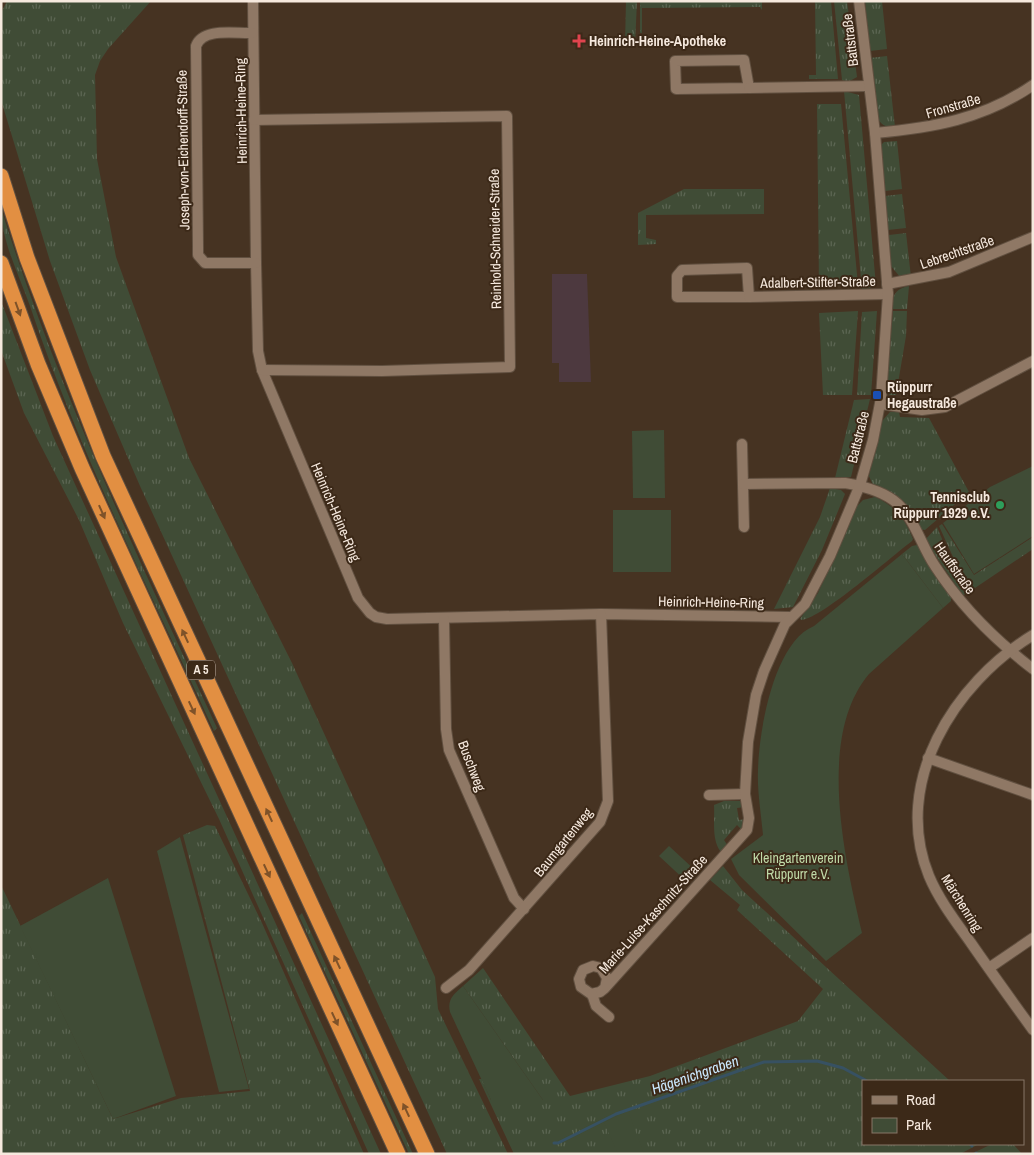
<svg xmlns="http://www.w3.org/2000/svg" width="1034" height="1155" viewBox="0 0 1034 1155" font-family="'Archivo Narrow',sans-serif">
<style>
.education{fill:#4d393f}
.grass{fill:url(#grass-tufts)}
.green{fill:#404c36}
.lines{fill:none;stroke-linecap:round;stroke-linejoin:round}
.stream{stroke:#375162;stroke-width:3}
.minor-casing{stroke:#615040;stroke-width:12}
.motorway-casing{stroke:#615040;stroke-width:17}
.minor{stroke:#8f7865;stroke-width:10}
.motorway{stroke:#e28f42;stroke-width:15}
.oneway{fill:#7e5229}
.health-dot{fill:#e0444e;stroke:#3c2918;stroke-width:2}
.transit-dot{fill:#1a4fb4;stroke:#3c2918;stroke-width:2}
.leisure-dot{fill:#2e9e5b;stroke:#3c2918;stroke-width:2}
.labels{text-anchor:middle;stroke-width:4;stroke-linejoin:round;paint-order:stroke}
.shield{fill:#3c2918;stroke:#beafa3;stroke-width:1}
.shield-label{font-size:12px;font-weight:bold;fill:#f6e9de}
.street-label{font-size:14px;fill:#f6e9de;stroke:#3c2918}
.poi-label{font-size:14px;font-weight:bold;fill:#f6e9de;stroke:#3c2918;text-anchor:start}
.park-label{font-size:14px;fill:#bfd9a7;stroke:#3c2918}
.water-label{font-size:15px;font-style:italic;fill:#cae8fe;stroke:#3c2918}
</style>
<defs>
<pattern id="grass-tufts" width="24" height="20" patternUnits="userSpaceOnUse" patternTransform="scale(1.25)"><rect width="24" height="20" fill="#404c36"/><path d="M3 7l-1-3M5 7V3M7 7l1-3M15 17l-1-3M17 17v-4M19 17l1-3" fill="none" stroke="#5c6653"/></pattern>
</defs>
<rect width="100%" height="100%" fill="#463322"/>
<polygon class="education" points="552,274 587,274 591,382 559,382 559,363 552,363"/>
<g class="grass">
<polygon points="7,1 151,1 108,49 100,61 95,75 97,159 116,257 189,458 292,663 435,977 438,1009 508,1154 447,1154 140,486 90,370 50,261 1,100 1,13"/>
<polygon points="626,1 637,1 635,45 625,45"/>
<polygon points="640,1 762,1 762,10 760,7 642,8 642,33 640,33"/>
<polygon points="815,1 831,1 838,79 809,79 809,75 816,75"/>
<polygon points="834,1 847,1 857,77 848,82 842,80"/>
<polygon points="865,1 882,1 887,49 870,51"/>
<path d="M887 56 895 127C886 128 881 125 877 117L870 58Z"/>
<polygon points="844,91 859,95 876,286 862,290"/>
<polygon points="817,104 841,104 858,285 819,287"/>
<polygon points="897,141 902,189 885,191 881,145 884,142"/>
<polygon points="684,189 764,189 764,214 646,215 646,238 656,240 656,244 638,245 638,213"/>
<polygon points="902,194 906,228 888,230 885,196"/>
<path d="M1 208C57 388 138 558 217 728L214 731C150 591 79 452 30 306 19 275 1 240 1 208Z"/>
<polygon points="906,233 911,277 900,277 891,266 889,235"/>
<path d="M909 286 907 309H893C892 295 895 289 909 286Z"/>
<polygon points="1,301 53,436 381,1154 369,1154 219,819 123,623 79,520 24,413 1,350"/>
<polygon points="858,311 852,395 823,395 819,313"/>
<polygon points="877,311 871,395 857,395 862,312"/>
<polygon points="893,311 907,311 906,336 896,395 890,395 886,392"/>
<polygon points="870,399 851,477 835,478 854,400"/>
<polygon points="890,412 899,412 900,417 929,418 969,492 925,530 919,529 873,485 869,476 881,422"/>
<polygon points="830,488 841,490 845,494 822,550 793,607 774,609 820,517"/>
<path d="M875 497C895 506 905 519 913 539L912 541C891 557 823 617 802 620L800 619 818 593 857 506 863 500Z"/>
<polygon points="942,524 974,575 1033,537 1033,549 969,592 939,526"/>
<polygon points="937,527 965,594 963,596 925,540"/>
<polygon points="917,545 951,597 951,601 943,608 902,554 912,546"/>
<path d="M724 801H740L744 807 737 808 739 820 746 819 742 830 737 825 724 840 728 846 722 853C711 841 715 821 714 805Z"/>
<polygon points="207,825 215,826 262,923 364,1154 1,1154 1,885 113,1119 181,1098 250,1091 183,835"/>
<polygon points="723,866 742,890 950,1081 863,1081 863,1144 979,1144 960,1154 514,1154 479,1079 482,1079 491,1100 543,1100 463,986 483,968 570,1096 650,1076 798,1021 823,989 737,910 740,905 710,880"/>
<polygon points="302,913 413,1154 409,1154 299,916"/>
<polygon points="992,1144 1013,1144 1022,1154 971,1154"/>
</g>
<g class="green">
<polygon points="664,430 665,498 633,498 632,431"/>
<polygon points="1033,466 1033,536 974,574 943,523 990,487"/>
<rect x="613" y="510" width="58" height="62"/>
<path d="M902 554 943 608 869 674C816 737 845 860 862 933L826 961 739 875 731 859 763 835C761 813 757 791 758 770 759 730 774 642 814 626Z"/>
<polygon points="180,837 249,1089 219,1092 157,851"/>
<polygon points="669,846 697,872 687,882 659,856"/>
<polygon points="108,878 176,1096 113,1119 20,926"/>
<path d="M463 986 543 1100H491L450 1012C447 999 454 994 463 986Z"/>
<polygon points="628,1111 644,1154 618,1154 604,1122"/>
</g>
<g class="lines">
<g class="stream">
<polyline points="554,1143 558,1143 616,1114 764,1062 817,1061 843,1068 867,1081"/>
<polyline points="970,1144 972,1146"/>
<polyline points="976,1153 977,1154"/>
</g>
<g class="minor-casing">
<g id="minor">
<polyline points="253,1 256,263 258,351 262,370 358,598 370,613 376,617 387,619 601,614 790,617"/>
<path d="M253 33C236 34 203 27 196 46L198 247V255L205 263H256"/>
<polygon points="744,60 749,88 676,89 675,61"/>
<polyline points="749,88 869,86"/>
<polyline points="254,120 507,116 510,367 382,371 262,370"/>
<path d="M875 133C932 128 984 119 1033 85"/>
<polygon points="747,268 749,297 677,297 677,276 682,270"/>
<polyline points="887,284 949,272 1033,237"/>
<polyline points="749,297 888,294"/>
<polyline points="881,404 922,410 945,407 1033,361"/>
<polyline points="742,444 744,527"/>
<path d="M743 484 845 483C863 486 884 491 898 504 915 520 922 547 935 566 961 606 995 640 1033 669"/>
<polyline points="444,619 446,729 449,750 514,898 524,909"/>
<path d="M1033 635C954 683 891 783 929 876 939 900 956 922 971 943 991 972 1012 1001 1033 1030"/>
<polyline points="928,758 1033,795"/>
<polyline points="709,795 745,794"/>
<polyline points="989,968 1033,938"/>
<polyline points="446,988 469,970 600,822 608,801 601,614"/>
<polyline points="605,988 607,978 601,968 593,966 583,970 579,979 581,987 591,994 600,992 605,988 747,830 749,818 745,794 748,742 756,695 764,671 785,624 805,604 830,556 860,485 873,440 881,398 888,294 875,133 859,1"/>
<polyline points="592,994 596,1006 609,1017"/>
</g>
</g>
<g class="motorway-casing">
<g id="motorway">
<polyline points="1,176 27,258 103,456 427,1154"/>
<polyline points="1,263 38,364 82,468 398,1154"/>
</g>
</g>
<use href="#minor" class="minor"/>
<use href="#motorway" class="motorway"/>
</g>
<defs><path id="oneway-solid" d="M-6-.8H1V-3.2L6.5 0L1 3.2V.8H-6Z" transform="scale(1.25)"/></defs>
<g class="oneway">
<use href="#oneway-solid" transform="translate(18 309) rotate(70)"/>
<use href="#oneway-solid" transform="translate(102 512) rotate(66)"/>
<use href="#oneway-solid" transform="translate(185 636) rotate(-115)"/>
<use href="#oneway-solid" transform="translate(192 708) rotate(65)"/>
<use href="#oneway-solid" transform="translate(269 815) rotate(-115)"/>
<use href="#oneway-solid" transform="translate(267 871) rotate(65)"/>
<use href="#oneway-solid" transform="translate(337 962) rotate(-115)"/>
<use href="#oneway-solid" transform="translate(335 1019) rotate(65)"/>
<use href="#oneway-solid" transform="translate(406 1110) rotate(-115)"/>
</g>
<path class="health-dot" d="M576.5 33.5h5v5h5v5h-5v5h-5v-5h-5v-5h5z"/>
<rect class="transit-dot" x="872" y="390" width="10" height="10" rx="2.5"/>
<circle class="leisure-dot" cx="1000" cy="505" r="5"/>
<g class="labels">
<rect class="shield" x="187" y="660.5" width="28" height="19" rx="4"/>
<g class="shield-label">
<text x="201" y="674">A 5</text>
</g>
<g class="street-label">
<text transform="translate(850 40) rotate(-97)" y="5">Battstraße</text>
<text transform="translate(953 106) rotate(-16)" y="5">Fronstraße</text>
<text transform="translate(241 111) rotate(-91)" y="5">Heinrich-Heine-Ring</text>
<text transform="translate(183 150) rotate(-91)" y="5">Joseph-von-Eichendorff-Straße</text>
<text transform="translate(495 239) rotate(-91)" y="5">Reinhold-Schneider-Straße</text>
<text transform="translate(957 252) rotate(-19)" y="5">Lebrechtstraße</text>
<text transform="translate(818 282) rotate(-1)" y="5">Adalbert-Stifter-Straße</text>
<text transform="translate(858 437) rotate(-76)" y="5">Battstraße</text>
<text transform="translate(336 512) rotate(67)" y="5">Heinrich-Heine-Ring</text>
<text transform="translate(955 568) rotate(55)" y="5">Hauffstraße</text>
<text transform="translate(711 602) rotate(1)" y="5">Heinrich-Heine-Ring</text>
<text transform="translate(472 766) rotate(69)" y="5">Buschweg</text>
<text transform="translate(563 842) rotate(-51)" y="5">Baumgartenweg</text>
<text transform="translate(962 903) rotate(58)" y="5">Märchenring</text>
<text transform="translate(653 914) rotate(-48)" y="5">Marie-Luise-Kaschnitz-Straße</text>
</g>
<g class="poi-label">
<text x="589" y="46">Heinrich-Heine-Apotheke</text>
<text x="887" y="392">Rüppurr<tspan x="887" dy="16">Hegaustraße</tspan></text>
<text x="990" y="502" text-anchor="end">Tennisclub<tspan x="990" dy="16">Rüppurr 1929 e.V.</tspan></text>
</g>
<g class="park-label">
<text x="798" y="863">Kleingartenverein<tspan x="798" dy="16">Rüppurr e.V.</tspan></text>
</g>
<g class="water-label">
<text transform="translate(695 1075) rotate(-19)" y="5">Hägenichgraben</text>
</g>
</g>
<rect width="1034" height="1155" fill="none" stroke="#f6e9de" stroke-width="5"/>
<rect x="862" y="1080" width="162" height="65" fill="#3c2918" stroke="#867667"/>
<rect x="872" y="1096" width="25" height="8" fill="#8f7865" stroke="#867667"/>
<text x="906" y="1105" font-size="15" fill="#f6e9de">Road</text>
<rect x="872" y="1118" width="25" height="15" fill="#404c36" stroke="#867667"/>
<text x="906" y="1130" font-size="15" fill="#f6e9de">Park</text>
</svg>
